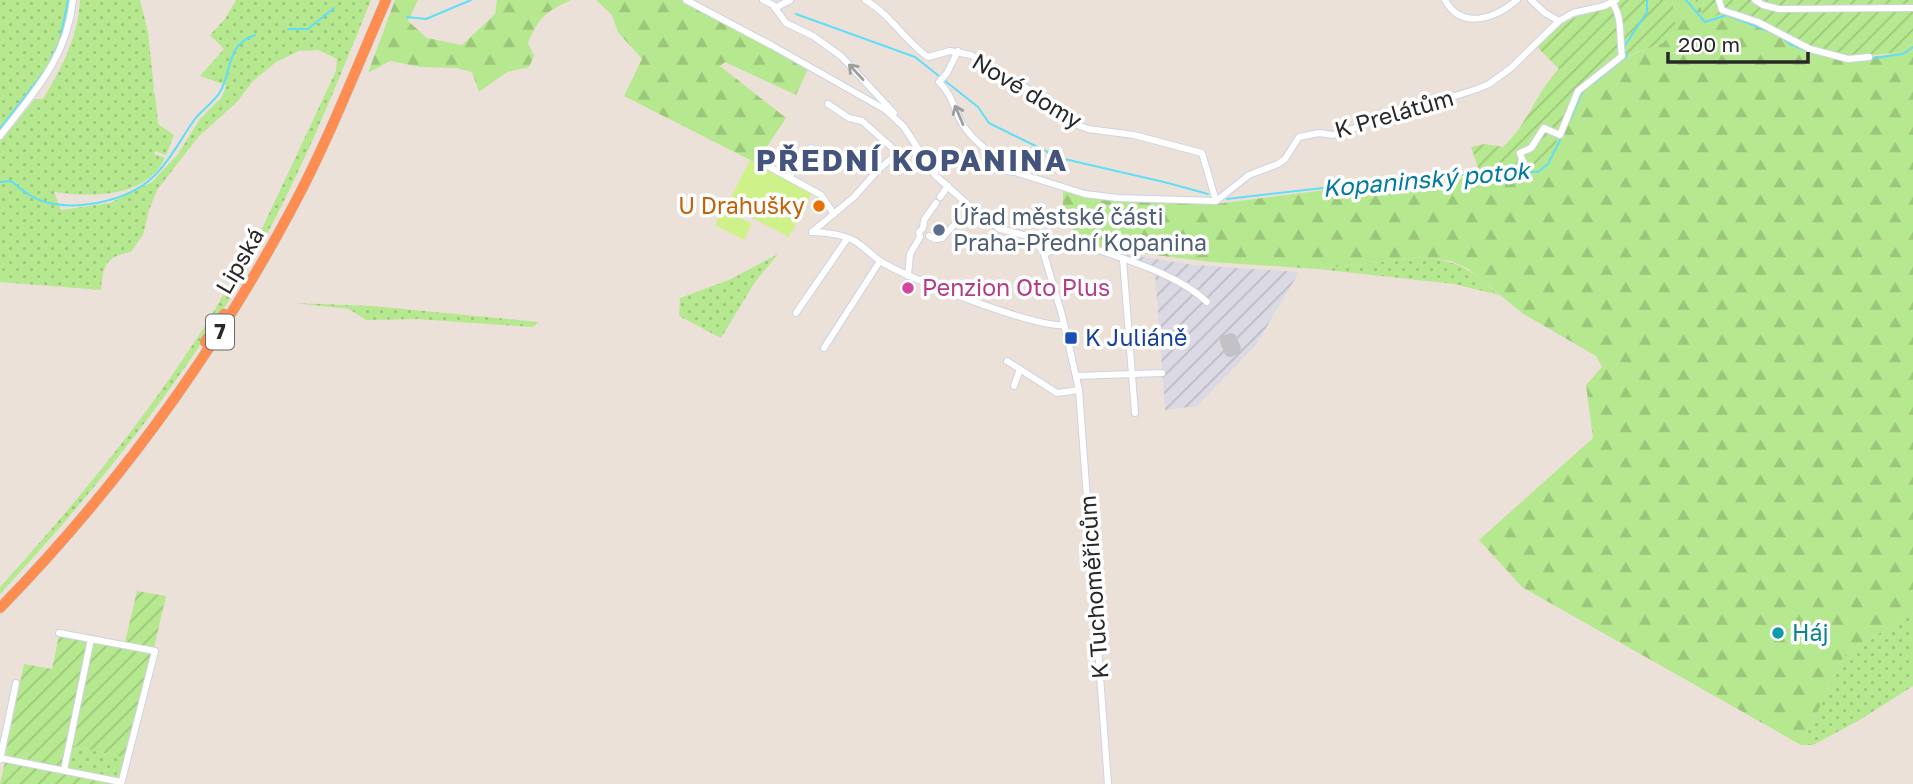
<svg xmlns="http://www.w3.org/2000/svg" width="1913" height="784" viewBox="0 0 1913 784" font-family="'Golos Text',sans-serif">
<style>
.industrial{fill:url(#industrial-furrows)}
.grass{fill:url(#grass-dots)}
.forest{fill:url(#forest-firs)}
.garden{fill:url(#garden-furrows)}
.pitch{fill:#cef189}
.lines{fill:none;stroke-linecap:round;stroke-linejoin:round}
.stream{stroke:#60def8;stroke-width:2}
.taxiway{stroke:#c3c1c6;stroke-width:12}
.minor-casing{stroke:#cdd3e3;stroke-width:8}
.highway-casing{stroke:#c3c3c3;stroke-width:11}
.minor{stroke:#fff;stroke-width:6}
.highway{stroke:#ff8c50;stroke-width:10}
.oneway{stroke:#9e9e9e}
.food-dot{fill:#e8710a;stroke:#fff;stroke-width:2.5}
.service-dot{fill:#5c6f8a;stroke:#fff;stroke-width:2.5}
.hotel-dot{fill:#d1479c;stroke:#fff;stroke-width:2.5}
.transit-dot{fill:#1a4fb4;stroke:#fff;stroke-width:2.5}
.culture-dot{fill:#0f9aa8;stroke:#fff;stroke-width:2.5}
.labels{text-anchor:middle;stroke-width:7;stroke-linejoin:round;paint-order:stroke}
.shield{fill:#fff;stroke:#686868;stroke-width:2}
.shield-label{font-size:21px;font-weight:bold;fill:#282828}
.street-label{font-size:23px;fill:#282828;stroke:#fff}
.food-label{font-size:23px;fill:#c56008;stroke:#fff;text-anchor:end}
.service-label{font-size:23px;fill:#4e5e75;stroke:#fff;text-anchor:start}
.hotel-label{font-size:23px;fill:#b23c85;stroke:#fff;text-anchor:start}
.transit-label{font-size:23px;fill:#164399;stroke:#fff;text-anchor:start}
.culture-label{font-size:23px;fill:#0d838f;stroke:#fff;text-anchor:start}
.water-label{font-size:24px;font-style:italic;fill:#0279a2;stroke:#fff}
.district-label{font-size:30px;font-weight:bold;letter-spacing:2px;fill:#45547c;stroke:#fff}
</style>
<defs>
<pattern id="industrial-furrows" width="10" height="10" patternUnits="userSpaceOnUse" patternTransform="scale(1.75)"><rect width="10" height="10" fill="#dbd9e3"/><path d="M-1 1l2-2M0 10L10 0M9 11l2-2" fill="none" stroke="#bcbac3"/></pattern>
<pattern id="grass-dots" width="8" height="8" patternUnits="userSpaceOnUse" patternTransform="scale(1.75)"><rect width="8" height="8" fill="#b5e88f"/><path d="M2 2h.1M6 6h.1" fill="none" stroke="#9cc77b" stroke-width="1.8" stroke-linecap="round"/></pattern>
<pattern id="forest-firs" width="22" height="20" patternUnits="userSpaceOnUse" patternTransform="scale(1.75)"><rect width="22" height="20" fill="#b5e88f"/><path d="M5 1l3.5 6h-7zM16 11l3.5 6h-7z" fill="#9cc77b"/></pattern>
<pattern id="garden-furrows" width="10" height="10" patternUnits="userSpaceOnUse" patternTransform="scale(1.75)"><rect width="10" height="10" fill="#b5e88f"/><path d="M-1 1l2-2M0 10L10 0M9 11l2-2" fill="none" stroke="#9cc77b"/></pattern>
</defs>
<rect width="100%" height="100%" fill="#ece1d8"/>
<polygon class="industrial" points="1123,254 1194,265 1299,272 1256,345 1197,406 1165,410 1155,272 1122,256"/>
<g class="grass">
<path d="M0 0H70C63 58 34 88 0 132Z"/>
<path d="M80 0H140L148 32 154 89 153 91 155 94 158 124 174 135 166 155 155 151 154 154 165 158C145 199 91 197 54 192L61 210 110 203 152 182 178 154 200 119 222 97 226 85 200 76 224 49 210 35 225 19 236 0H371C339 79 308 157 268 232 198 364 101 485 0 594V587C71 509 142 423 199 335 216 310 230 282 245 256L248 245 259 235 336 71 337 59 318 50 299 51 276 62 252 82 237 102 199 136 157 190 149 210 143 235 131 252C105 256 103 267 101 290L0 282V142L35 99H43C62 68 78 37 80 0Z"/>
<polygon points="778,254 755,282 721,338 679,316 680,298 729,280"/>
<path d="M1424 257C1464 263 1469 269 1499 295L1454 284 1318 269Z"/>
<polygon points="294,303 372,306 539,322 532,327 418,319 366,320 349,309"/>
<polygon points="1913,613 1913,686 1858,721 1813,745 1801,745 1846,653"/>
<polygon points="72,745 125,758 120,779 68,768"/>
</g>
<g class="forest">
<path d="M395 0H418L408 21 427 38 462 45 495 14 497 0H571C545 12 539 17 528 43L534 56 529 67 507 72 479 92 472 72 456 68 421 67 390 61 368 73Z"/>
<polygon points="596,0 681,0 808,69 796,95 725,62 720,66 786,118 756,163 624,96 642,59 618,32 612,15"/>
<polygon points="1672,0 1694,0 1701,8 1702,17 1722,9 1871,57 1901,52 1913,42 1913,613 1846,653 1801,745 1522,587 1479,540 1593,438 1586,385 1602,367 1596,356 1522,313 1467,268 1451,261 1424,257 1318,269 1212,262 1107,249 1070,238 1078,214 1063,210 1063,191 1118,200 1216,204 1395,181 1535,174 1580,92 1629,56 1663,43 1675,28"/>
</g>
<g class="garden">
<path d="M1621 0H1672L1676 28 1663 43 1625 57 1581 90 1561 127 1552 156 1535 174 1507 175 1479 170 1471 147 1485 144 1503 147C1528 124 1535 94 1559 69L1536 46 1563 23 1580 15 1613 6Z"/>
<polygon points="1694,0 1913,0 1913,42 1901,52 1846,58 1810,48 1722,9 1720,14 1707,20 1702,17 1701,8"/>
<polygon points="137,591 166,596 154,648 125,642"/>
<polygon points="59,635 87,640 62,767 5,756 24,664 52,669"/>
<polygon points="93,642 152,653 125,758 72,745"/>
<polygon points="5,761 117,784 0,784"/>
</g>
<g class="pitch">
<polygon points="750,160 812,193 789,237 727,205"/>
<polygon points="723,209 752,224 744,240 715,225"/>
</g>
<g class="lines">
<g class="stream">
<polyline points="1686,0 1705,22 1727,15 1771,32"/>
<polyline points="796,14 915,57 978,107 989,123 1060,158 1168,183 1208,194"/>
<polyline points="407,17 426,19 471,0"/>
<polyline points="288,29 308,29 334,8"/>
<polyline points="1782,38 1790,44 1805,50"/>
<polyline points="60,40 68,0"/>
<polyline points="1624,47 1647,12 1647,0"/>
<polyline points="50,61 59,43"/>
<polyline points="1854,61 1903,54 1913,47"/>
<polyline points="1594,83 1627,56 1625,52"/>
<polyline points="1570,120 1581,94 1586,88"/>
<polyline points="0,129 46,69"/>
<path d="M0 182 11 181C21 189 30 197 42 201 76 212 129 201 154 176 171 160 181 138 195 119 202 110 214 102 220 92 233 70 225 46 255 35"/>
<polyline points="1227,199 1393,180 1436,179 1481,172 1506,178 1522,172 1538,172 1548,164 1561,138"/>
</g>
<polygon class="taxiway" points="1231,339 1235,349 1230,351 1226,341"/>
<g class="minor-casing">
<g id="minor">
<polyline points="686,0 771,45 886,110 904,127 935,175 976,212 1000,229 1031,237 1043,251 1062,315 1079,390 1108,784"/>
<polyline points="763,0 773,5 786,23 813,36 841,56 894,113"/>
<path d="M865 0C888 12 905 41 928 57L950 51 971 55 1035 93 1052 111 1070 122 1088 129 1134 135 1202 153 1216 201"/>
<path d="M1445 0C1462 31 1496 18 1517 0"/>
<polyline points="1531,0 1545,13 1559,21"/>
<polyline points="1719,0 1722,10 1758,22 1810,49 1848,59 1869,57"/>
<polyline points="1755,0 1763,5 1779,9 1913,8"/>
<polyline points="775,8 790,0"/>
<path d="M958 51 947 73 939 82C954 97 953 109 963 125 974 143 994 152 1003 171"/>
<polyline points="828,104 849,118 862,121 898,153"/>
<path d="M0 136C34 92 67 58 73 0"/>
<path d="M1523 162 1520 153 1531 148 1544 128 1560 135 1578 91 1622 56C1619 36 1623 18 1612 2"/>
<polyline points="766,165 821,195 834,214"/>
<polyline points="936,170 931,159 939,154 976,167 1015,172 1085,194 1118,198 1216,201 1249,175 1278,164 1285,159 1299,137 1319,133 1333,135 1355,128 1382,113 1401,112 1418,108 1477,89 1489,84 1511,68 1559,21 1573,13 1604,6 1616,0"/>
<polyline points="789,177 811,148"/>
<polyline points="940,197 948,186"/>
<path d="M812 232C826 232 848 235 859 244 868 250 875 259 885 264 914 280 1035 328 1064 325"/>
<polyline points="812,232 854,197 878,170 898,153 918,151"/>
<polyline points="929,236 935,239 942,238 954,225"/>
<path d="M1045 254 1066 243H1078C1119 258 1176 272 1207 302"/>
<polyline points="1123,260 1135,413"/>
<polyline points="908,276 910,254 920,237 919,232 923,228 924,220 936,203"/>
<polyline points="796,313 847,239"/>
<polyline points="824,348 880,261"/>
<polyline points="1007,361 1057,393 1079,390"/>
<polyline points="1076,376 1162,373"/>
<polyline points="1014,386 1020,369"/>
<polyline points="59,633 155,651 121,784"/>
<polyline points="0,758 121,782"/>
<polyline points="0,760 16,683"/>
<polyline points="64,770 91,639"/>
</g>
</g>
<g class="highway-casing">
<g id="highway">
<polyline points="205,342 224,314"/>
<path d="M0 608C114 491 212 357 290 212 327 144 355 71 386 0"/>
</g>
</g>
<use href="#minor" class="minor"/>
<use href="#highway" class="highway"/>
</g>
<defs><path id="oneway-shaft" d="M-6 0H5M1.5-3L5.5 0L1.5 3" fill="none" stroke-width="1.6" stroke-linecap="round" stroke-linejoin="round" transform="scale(1.75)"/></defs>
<g class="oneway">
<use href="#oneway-shaft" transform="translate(856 72) rotate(-133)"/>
<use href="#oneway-shaft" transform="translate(959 115) rotate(-113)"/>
</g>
<circle class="food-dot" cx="819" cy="206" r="7"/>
<circle class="service-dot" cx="939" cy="230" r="7"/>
<circle class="hotel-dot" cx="908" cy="288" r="7"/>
<rect class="transit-dot" x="1064" y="331" width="14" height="14" rx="3.5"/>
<circle class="culture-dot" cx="1778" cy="633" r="7"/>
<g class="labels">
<rect class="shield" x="206" y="314.5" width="28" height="35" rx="5"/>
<g class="shield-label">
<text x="220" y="339">7</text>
</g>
<g class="street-label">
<text transform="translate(1027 91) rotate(31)" y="8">Nové domy</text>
<text transform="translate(1394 114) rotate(-16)" y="8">K Prelátům</text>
<text transform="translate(240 261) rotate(-60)" y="8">Lipská</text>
<text transform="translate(1094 587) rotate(-94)" y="8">K Tuchoměřicům</text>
</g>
<g class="food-label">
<text x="805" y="214">U Drahušky</text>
</g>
<g class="service-label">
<text x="953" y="225">Úřad městské části<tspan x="953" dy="26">Praha-Přední Kopanina</tspan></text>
</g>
<g class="hotel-label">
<text x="922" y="296">Penzion Oto Plus</text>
</g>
<g class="transit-label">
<text x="1085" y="346">K Juliáně</text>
</g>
<g class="culture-label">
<text x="1792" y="641">Háj</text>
</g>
<g class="water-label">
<text transform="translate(1426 180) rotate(-5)" y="8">Kopaninský potok</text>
</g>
<g class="district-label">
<text x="912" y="171">PŘEDNÍ KOPANINA</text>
</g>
</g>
<path d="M1668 52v10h140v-10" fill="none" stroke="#282828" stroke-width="3.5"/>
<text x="1678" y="52" font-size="21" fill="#282828" stroke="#ffffff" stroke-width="5" paint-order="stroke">200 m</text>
</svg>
